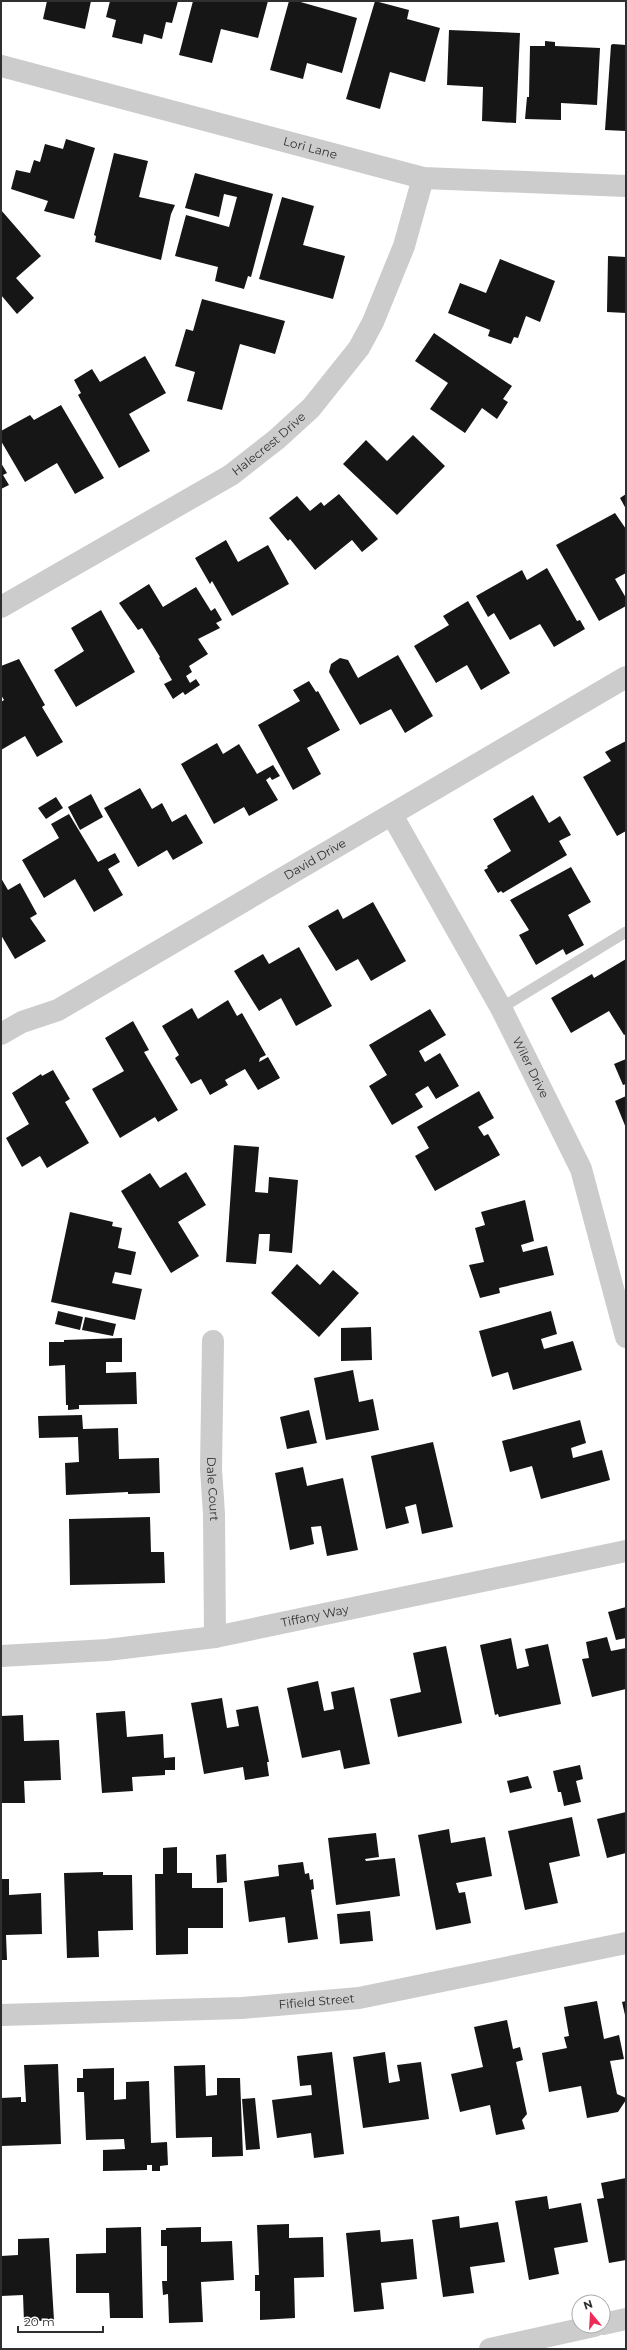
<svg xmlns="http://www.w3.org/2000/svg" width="627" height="2350" viewBox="0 0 627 2350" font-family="Montserrat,sans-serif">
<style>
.building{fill:#161616}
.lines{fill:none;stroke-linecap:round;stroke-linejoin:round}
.service{stroke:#ccc;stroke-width:11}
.minor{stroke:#ccc;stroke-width:22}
.tertiary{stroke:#ccc;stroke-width:22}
.labels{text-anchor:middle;stroke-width:4;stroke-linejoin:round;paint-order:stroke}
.street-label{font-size:12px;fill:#2f2f2f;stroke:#fff}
</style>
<rect width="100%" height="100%" fill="#fff"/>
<g class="building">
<polygon points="47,1 91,1 85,29 43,19"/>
<polygon points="110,1 178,1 172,23 166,22 162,39 144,34 142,44 112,37 116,20 106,17"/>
<polygon points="193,1 268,1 258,38 221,29 212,63 179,55"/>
<polygon points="289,1 297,1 357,18 342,73 307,63 303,79 270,70"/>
<polygon points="375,1 409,10 407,19 440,28 425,82 390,72 380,109 346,99"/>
<polygon points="449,30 520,33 516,123 482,121 483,87 447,85"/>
<polygon points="545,41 555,42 555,46 600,48 597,105 561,103 561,120 525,119 527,97 529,97 530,46 545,46"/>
<polygon points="613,44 626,45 626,131 605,130 611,45"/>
<polygon points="66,139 95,148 74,219 44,211 48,201 11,189 16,170 30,173 34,160 40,162 45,144 63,149"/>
<polygon points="114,153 148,161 139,197 175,205 171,214 161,260 95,242 96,236 94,235"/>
<polygon points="195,173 273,194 251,277 248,276 244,289 215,281 218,267 175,256 186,215 229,227 237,197 224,194 219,217 185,208"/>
<polygon points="282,197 314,206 303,245 345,256 333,299 259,279"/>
<polygon points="1,210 41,256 16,278 34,298 17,314 1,295"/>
<polygon points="608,256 626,257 626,313 607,312"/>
<polygon points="500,259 555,281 540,322 526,316 518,338 514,337 511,344 488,336 490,330 448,313 460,283 486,293"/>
<polygon points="202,299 285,321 275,354 240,344 222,410 187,401 195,372 175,366 186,329 193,331"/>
<polygon points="434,333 512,386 503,399 508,402 497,419 482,408 465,433 430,409 448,383 415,361"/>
<polygon points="145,356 166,393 129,414 150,451 119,468 78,395 81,393 74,380 92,369 100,382"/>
<polygon points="61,405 104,478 75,494 57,463 25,482 1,441 1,431 30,415 34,420"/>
<polygon points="413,435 445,466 397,515 343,464 366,440 387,461"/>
<polygon points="1,463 7,473 3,475 9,485 1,489"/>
<polygon points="339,494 378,539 362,552 352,540 315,570 290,539 288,541 269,518 297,496 310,511 321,502 324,506"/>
<polygon points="626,494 626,509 620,498"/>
<polygon points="615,513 626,529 626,573 615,579 626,598 626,606 599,621 556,545"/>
<polygon points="226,540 238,562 268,545 289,584 232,616 212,581 210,584 195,558"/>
<polygon points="547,568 577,621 580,620 585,629 554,647 540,624 510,640 494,613 488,617 476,596 522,570 527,580"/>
<polygon points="149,584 163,607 196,587 211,611 215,608 222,620 216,623 220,628 198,639 208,654 189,666 192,672 186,676 190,683 196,679 200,685 185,695 183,692 173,699 164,684 172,680 159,658 160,657 142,628 138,630 119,603"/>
<polygon points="468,601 510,673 481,690 467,665 436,683 414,646 449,625 443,616"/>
<polygon points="101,610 135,672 76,707 54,670 84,651 71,628"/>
<polygon points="398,655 433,716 405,733 391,709 360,725 329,672 331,664 340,658 348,660 358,678"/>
<polygon points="19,659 45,705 42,707 63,742 37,757 25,736 1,750 1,702 4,700 1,695 1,666"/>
<polygon points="309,681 316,692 318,691 340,730 307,748 321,774 293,790 258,725 300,701 293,690"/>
<polygon points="626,741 626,831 617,836 583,777 611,761 605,752"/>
<polygon points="217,743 223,754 239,744 257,774 273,765 280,776 272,780 270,777 266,780 278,800 249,816 244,807 214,824 181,764"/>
<polygon points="140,788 152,809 162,803 172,822 186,814 203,843 173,860 167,850 138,867 104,808"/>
<polygon points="91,794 103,817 80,830 68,807"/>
<polygon points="533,795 549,823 560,816 571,835 559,841 567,855 503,893 501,891 498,893 484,870 488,868 487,866 511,851 493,819"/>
<polygon points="56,797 63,808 46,819 38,808"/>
<polygon points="69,814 98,862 115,853 120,862 108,869 123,895 94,912 75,879 44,898 22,860 59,838 51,824"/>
<polygon points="571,867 591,902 568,915 584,945 566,955 563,949 536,965 519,935 529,930 510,900"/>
<polygon points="1,878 8,890 20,883 37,914 30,918 46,941 15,959 1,935"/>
<polygon points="373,902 406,961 371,981 358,959 336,971 308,926 338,909 343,919"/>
<polygon points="299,947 332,1006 296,1026 281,998 259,1011 234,971 263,954 269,964"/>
<polygon points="626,959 626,1034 624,1035 609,1011 571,1033 551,998 592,974 594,978"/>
<polygon points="228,1000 237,1016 242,1013 266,1055 260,1058 259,1062 268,1057 280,1078 258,1090 245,1069 225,1080 228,1085 210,1095 201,1079 191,1084 175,1058 179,1055 162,1026 192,1008 198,1019"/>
<polygon points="430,1009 446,1035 419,1051 425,1062 440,1053 459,1086 436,1099 428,1086 415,1094 423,1107 392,1125 369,1086 387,1075 369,1045"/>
<polygon points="133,1021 149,1050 144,1052 178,1110 158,1122 155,1117 120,1138 92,1089 124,1071 105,1038"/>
<polygon points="626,1059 626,1084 623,1085 614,1064"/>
<polygon points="53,1070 70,1099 65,1102 89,1143 47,1168 40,1156 22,1167 6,1138 29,1124 12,1093 41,1074 42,1076"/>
<polygon points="479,1091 494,1118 478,1127 484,1136 488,1134 500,1155 435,1191 415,1156 429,1148 417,1127"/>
<polygon points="626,1096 626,1128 615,1101"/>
<polygon points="234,1145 259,1147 255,1192 268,1193 269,1177 298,1180 292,1253 269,1251 270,1234 259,1234 256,1264 226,1262"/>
<polygon points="186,1172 206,1205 178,1222 199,1256 171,1273 121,1191 150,1173 160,1188"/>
<polygon points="525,1200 534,1241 521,1245 523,1252 547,1246 554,1275 499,1288 500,1293 480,1298 469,1265 484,1262 475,1228 485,1225 481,1212"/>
<polygon points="70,1212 113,1222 112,1226 122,1228 118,1248 136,1252 131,1275 115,1272 112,1283 142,1289 135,1320 51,1302"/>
<polygon points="297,1264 320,1285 333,1270 359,1293 319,1337 271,1293"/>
<polygon points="58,1311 83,1317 80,1330 55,1324"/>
<polygon points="551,1311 557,1334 541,1339 544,1349 573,1341 582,1370 513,1390 508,1372 492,1377 479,1331"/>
<polygon points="85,1317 116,1324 113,1336 82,1330"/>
<polygon points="371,1327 372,1360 341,1361 341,1328"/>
<polygon points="122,1338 122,1362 106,1362 106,1373 136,1372 137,1404 79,1405 79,1409 68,1410 68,1405 66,1405 65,1365 49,1366 49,1342 64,1342 64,1340"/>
<polygon points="353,1370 359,1402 373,1399 379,1430 326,1440 314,1378"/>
<polygon points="309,1410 317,1443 287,1449 280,1417"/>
<polygon points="82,1415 83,1429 118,1428 119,1459 159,1458 160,1493 128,1494 128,1492 66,1495 65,1463 79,1462 78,1437 39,1438 38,1416"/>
<polygon points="580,1420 586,1443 571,1448 573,1458 602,1450 610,1480 541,1499 532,1466 510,1472 502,1441"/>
<polygon points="433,1442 453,1527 422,1534 416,1504 405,1507 409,1523 386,1529 371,1456"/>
<polygon points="303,1467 307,1486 343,1478 358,1550 327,1556 321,1526 311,1527 314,1544 290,1550 275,1473"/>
<polygon points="150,1517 151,1552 164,1552 165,1583 70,1585 69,1519"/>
<polygon points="626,1607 626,1638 616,1640 608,1612"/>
<polygon points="607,1637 611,1651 626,1648 626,1689 592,1697 582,1659 589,1658 586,1642"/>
<polygon points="511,1638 517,1669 529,1666 525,1649 548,1644 561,1704 499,1717 498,1714 495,1715 480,1645"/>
<polygon points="446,1646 462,1723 398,1737 390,1699 421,1692 413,1653"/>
<polygon points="318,1681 324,1711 334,1709 331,1692 354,1687 370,1764 344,1769 340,1750 302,1758 287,1688"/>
<polygon points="222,1698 227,1728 239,1726 236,1710 258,1706 269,1762 267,1762 269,1776 245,1780 243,1767 204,1774 191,1703"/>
<polygon points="125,1711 127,1737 163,1734 164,1758 175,1757 175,1770 165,1770 165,1775 132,1777 133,1791 102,1793 96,1713"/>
<polygon points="23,1715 24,1741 59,1740 61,1780 24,1781 25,1803 1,1803 1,1716"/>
<polygon points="580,1765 583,1779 576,1781 581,1802 564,1806 561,1792 558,1792 553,1771"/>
<polygon points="528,1776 532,1788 510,1793 507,1781"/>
<polygon points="626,1812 626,1853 607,1858 597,1819"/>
<polygon points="572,1817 580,1856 549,1863 558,1903 525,1910 508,1831"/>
<polygon points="449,1829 451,1843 485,1837 492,1876 456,1883 459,1893 465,1892 471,1923 436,1930 418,1835"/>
<polygon points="376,1833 379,1857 365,1859 366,1861 395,1858 400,1896 336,1905 328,1838"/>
<polygon points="177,1847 177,1873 192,1873 192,1888 223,1888 223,1928 188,1928 188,1954 156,1955 155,1874 163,1874 163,1848"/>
<polygon points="226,1854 227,1882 217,1883 216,1855"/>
<polygon points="303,1862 305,1874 309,1873 310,1880 313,1879 314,1889 311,1890 318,1939 288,1943 285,1917 249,1922 244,1881 279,1876 278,1865"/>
<polygon points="103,1872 103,1875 132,1875 133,1930 98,1931 99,1957 67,1958 64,1873"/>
<polygon points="1,1879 9,1879 9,1895 41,1893 42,1934 6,1935 7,1960 1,1960"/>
<polygon points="370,1911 373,1941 340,1944 337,1914"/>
<polygon points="597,2001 604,2039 619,2035 624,2059 610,2061 617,2094 626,2098 626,2100 618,2112 587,2118 581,2086 549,2092 542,2053 567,2048 564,2037 569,2036 564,2007"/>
<polygon points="626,2001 626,2015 625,2015 622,2002"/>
<polygon points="507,2020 513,2049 520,2047 523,2060 516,2062 527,2114 522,2120 525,2129 496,2135 490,2105 460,2112 451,2074 483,2067 474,2027"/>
<polygon points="332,2052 344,2154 314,2158 311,2133 277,2138 272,2100 312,2095 311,2085 300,2086 297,2056"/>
<polygon points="385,2052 389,2083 400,2081 397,2065 421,2062 429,2119 363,2128 353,2057"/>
<polygon points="58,2064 61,2144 1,2146 1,2098 21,2097 21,2102 26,2102 24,2065"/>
<polygon points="205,2065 206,2096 217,2095 217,2078 240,2078 243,2156 212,2157 212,2137 176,2138 174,2066"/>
<polygon points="114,2068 114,2100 126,2099 126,2082 149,2081 151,2143 167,2142 168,2165 160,2166 160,2171 152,2171 152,2165 147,2165 147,2170 103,2171 103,2150 125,2149 124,2139 86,2140 84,2092 77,2092 77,2078 83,2078 83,2069"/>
<polygon points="255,2098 260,2149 246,2150 242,2099"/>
<polygon points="626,2178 626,2260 609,2263 597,2199 604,2198 601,2183"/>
<polygon points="547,2196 549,2209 581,2203 588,2242 554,2248 559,2274 529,2280 515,2201"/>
<polygon points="459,2216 460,2228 498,2222 505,2262 470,2267 474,2293 443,2297 432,2220"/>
<polygon points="289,2224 289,2238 323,2237 324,2277 294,2278 295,2318 260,2320 260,2291 255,2291 255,2275 259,2275 257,2225"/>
<polygon points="141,2227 143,2318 110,2318 109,2293 76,2293 76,2254 106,2253 106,2228"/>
<polygon points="201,2227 201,2242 232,2241 234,2280 201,2282 203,2322 169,2323 168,2294 163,2295 162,2281 167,2281 167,2246 161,2246 161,2230 166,2230 166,2228"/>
<polygon points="380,2230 381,2242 413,2239 417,2279 381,2283 384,2309 354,2312 346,2233"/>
<polygon points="49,2238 54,2320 24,2322 23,2295 1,2296 1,2256 18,2255 18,2239"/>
</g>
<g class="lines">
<polyline class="service" points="501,1008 626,932"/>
<g class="minor">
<path id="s1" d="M392 815 501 1008 581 1169 626 1337"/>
<path id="s2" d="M1 1034 22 1022 58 1010 626 677"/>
<path id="s3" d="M213 1341 211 1469 214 1514 215 1637"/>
<path id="s4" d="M1 1656 107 1650 215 1637 626 1551"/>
<path id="s5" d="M1 2015 242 2008 359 1998 626 1943"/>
</g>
<g class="tertiary">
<path id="s6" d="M1 66 423 178 626 186"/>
<path id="s7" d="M1 607 231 475 277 439 311 408 359 348 373 322 404 246 423 178"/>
<polyline points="603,2324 626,2319"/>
<polyline points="490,2349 594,2326"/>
</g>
</g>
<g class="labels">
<g class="street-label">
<text dy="4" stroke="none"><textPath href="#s6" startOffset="320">Lori Lane</textPath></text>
<text dy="4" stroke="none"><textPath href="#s7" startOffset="314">Halecrest Drive</textPath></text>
<text dy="4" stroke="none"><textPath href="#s2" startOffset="360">David Drive</textPath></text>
<text dy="4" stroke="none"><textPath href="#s1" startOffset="288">Wiler Drive</textPath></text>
<text dy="4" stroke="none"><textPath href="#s3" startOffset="148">Dale Court</textPath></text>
<text dy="4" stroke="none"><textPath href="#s4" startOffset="317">Tiffany Way</textPath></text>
<text dy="4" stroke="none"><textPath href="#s5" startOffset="316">Fifield Street</textPath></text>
</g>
</g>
<rect width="627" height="2350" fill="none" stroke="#2f2f2f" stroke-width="4"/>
<g transform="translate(591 2314) rotate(342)"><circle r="19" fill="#ffffff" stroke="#acacac"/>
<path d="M0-3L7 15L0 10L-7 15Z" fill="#ed2a58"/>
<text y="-6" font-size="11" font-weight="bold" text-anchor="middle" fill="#2f2f2f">N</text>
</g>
<path d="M18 2326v6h85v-6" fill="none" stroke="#2f2f2f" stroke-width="2"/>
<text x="24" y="2326" font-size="12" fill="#2f2f2f" stroke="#ffffff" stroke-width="3" paint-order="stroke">20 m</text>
</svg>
